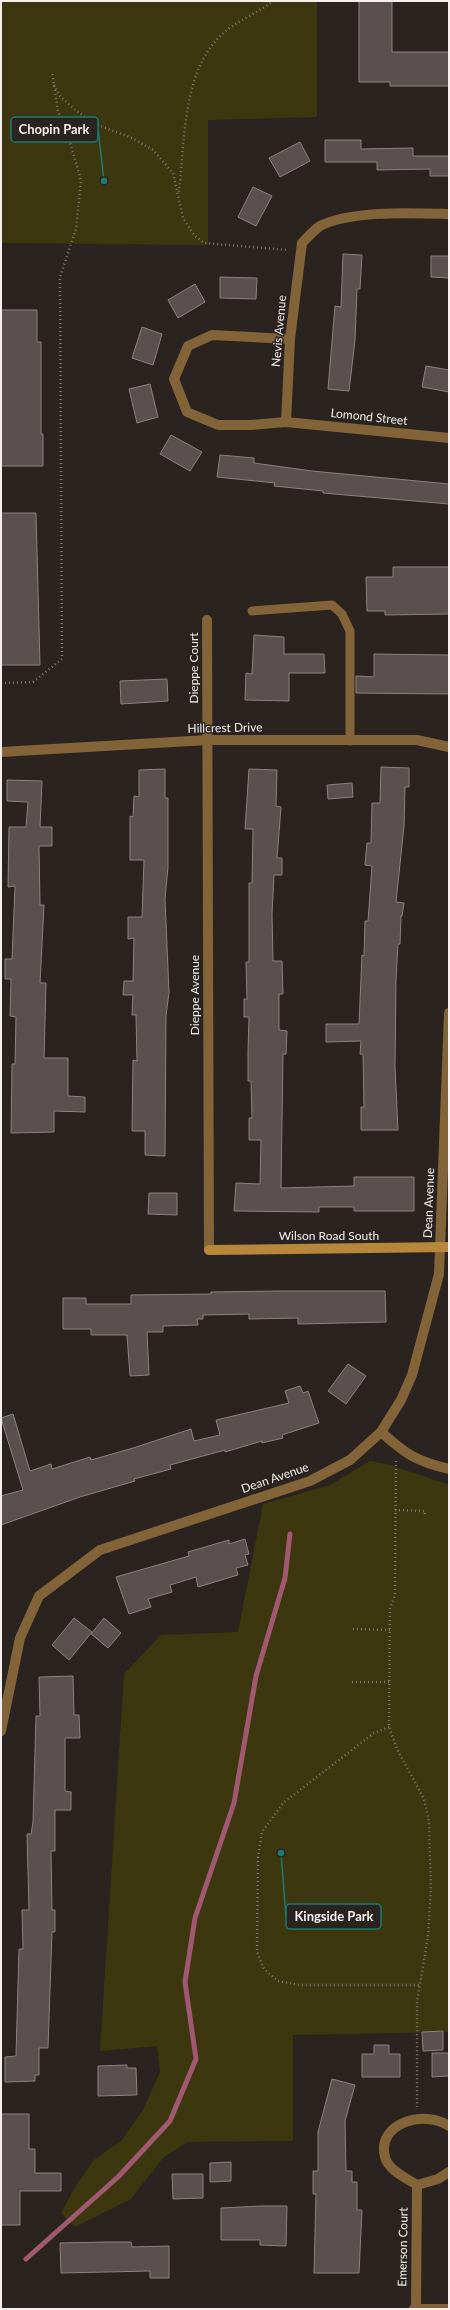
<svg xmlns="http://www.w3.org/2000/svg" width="450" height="2310" viewBox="0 0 450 2310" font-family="Lato,sans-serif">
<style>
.green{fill:#3d370f}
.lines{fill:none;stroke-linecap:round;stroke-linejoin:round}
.stream{stroke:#a15871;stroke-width:5}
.building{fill:#5a504f;stroke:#8d8281}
.path{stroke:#7f7975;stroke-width:2.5;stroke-dasharray:1 3;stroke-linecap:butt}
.service{stroke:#826438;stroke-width:9}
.minor{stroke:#826438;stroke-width:10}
.secondary{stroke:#b7873c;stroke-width:10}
.labels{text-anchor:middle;stroke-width:3;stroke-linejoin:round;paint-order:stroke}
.street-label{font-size:12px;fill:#f5f0ed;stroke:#2a231f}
.leader{fill:none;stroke:#1a7c74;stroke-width:1.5}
.callout-dot{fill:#1a7c74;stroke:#2a231f;stroke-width:1.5}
.callout{fill:#2a231f;stroke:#1a7c74;stroke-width:1.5}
.callout-label{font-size:13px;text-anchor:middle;font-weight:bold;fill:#f5f0ed}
</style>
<rect width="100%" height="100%" fill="#2a231f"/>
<g class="green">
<polygon points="1,1 317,1 317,117 208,120 208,245 1,243"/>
<polygon points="370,1461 390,1465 449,1485 449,2032 293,2035 293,2141 187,2142 163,2158 131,2199 75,2227 61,2213 75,2187 94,2160 122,2140 143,2110 160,2072 157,2046 100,2051 124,1674 161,1635 238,1632 263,1504 330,1485"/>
</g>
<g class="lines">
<polyline class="stream" points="26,2259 118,2177 170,2121 196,2059 185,1982 195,1918 234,1803 256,1676 285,1578 290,1534"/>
</g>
<g class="building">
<polygon points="359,1 392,1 392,52 449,52 449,86 390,86 390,82 359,82"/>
<polygon points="325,140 361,140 361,149 413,148 413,156 449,156 449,176 430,176 430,169 377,170 377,162 325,162"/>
<polygon points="300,142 310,161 280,177 269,158"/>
<polygon points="253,187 272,196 256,226 238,217"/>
<polygon points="343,254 362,255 360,289 357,289 355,340 349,391 328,389 335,306 341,307"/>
<polygon points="431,256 449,256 449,278 431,277"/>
<polygon points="220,277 257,278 256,299 220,298"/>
<polygon points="195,284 205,302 178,318 168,300"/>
<polygon points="1,310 37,310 37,342 41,342 41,434 43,434 43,466 1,466"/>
<polygon points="142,327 162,334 153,365 132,358"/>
<polygon points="426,366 449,370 449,392 422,387"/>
<polygon points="150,384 158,417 137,423 129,389"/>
<polygon points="171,435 202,452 190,471 160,454"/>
<polygon points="220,455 254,458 254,463 312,471 449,484 449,504 323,493 323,491 274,486 275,483 217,477"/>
<polygon points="1,513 36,513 40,665 1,665"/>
<polygon points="393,567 449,567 449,614 385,615 385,611 367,611 366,577 393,577"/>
<polygon points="254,635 284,637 284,654 324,654 325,673 289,673 289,701 245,700 246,673 252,674"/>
<polygon points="374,654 449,655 449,694 356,693 356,676 374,677"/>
<polygon points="167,679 168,701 121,704 120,681"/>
<polygon points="381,767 409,768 409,787 405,787 404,826 396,902 404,903 402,916 401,916 400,944 398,944 396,980 395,1067 398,1130 361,1130 361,1107 364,1107 363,1054 360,1054 361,1041 326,1042 326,1024 359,1024 362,955 364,956 365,921 368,921 372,866 365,865 367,843 371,843 372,803 380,803"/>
<polygon points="165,769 165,798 168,798 168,867 165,899 169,992 166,1016 165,1156 145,1155 145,1131 132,1131 133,1060 137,1061 136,1015 132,1015 133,995 123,995 124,981 133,981 134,938 128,939 128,917 142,917 144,860 130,860 130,816 133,817 134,796 139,797 139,770"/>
<polygon points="249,769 277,770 276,806 281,807 277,858 282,858 282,875 274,875 272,914 273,961 282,961 283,994 279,994 279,1030 287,1031 286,1054 283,1054 281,1188 354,1186 354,1177 414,1177 414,1211 354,1211 354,1207 319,1207 319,1212 234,1211 236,1183 260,1184 261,1140 249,1140 249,1118 252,1118 251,1081 248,1081 248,1052 249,1017 244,1017 244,999 247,999 246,962 249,962 249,883 252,883 253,829 245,829"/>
<polygon points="7,780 42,781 40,827 52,827 52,846 39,846 40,905 44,905 40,983 46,983 44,1058 68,1058 68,1096 85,1097 85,1112 54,1111 54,1132 11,1133 12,1064 15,1064 16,1017 10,1016 11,979 5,979 5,959 12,959 15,886 8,887 9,827 26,827 28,802 7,801"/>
<polygon points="352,783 353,797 328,799 327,785"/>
<polygon points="149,1193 177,1193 177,1215 148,1214"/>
<polygon points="281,1291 385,1291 386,1322 298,1324 298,1318 249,1319 249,1314 203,1315 203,1319 197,1319 198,1325 163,1326 163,1332 147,1332 149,1375 130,1376 127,1335 91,1335 91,1329 63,1329 63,1298 86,1298 86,1304 131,1304 131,1295 211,1294 211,1292"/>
<polygon points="348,1364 366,1376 346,1404 328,1391"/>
<polygon points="300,1386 303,1393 308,1391 319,1423 282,1435 283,1438 262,1443 262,1441 225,1452 225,1450 170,1465 171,1469 134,1479 135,1481 80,1497 1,1525 1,1496 23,1490 1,1418 13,1414 30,1471 51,1464 52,1469 90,1457 91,1460 133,1448 191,1429 194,1441 220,1435 216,1420 289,1403 285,1391"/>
<polygon points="245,1539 249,1554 245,1555 248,1565 236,1568 238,1575 198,1587 196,1577 170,1585 172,1592 148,1599 151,1607 129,1614 116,1577 189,1556 188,1552 229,1540 229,1544"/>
<polygon points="74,1618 92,1632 69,1660 52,1645"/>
<polygon points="104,1618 121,1633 108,1648 91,1634"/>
<polygon points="73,1676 74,1715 79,1715 80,1738 65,1738 65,1791 71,1792 71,1810 55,1810 55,1851 51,1851 52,1910 55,1910 55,1932 52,1932 48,2048 39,2048 39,2075 35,2075 35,2081 5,2082 5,2057 16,2056 19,1949 23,1949 22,1910 29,1910 27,1834 31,1834 33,1822 36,1716 40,1716 39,1677"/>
<polygon points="443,2031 443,2050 423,2051 422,2032"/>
<polygon points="374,2045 389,2045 389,2054 400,2054 400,2077 362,2077 362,2054 374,2054"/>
<polygon points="432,2053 449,2053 449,2076 432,2077"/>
<polygon points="127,2065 127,2068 136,2068 137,2095 98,2096 98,2066"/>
<polygon points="332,2079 355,2085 345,2121 346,2171 352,2171 352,2182 357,2182 357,2210 362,2210 359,2273 314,2273 316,2194 313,2194 313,2171 318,2171 318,2132"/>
<polygon points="1,2114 29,2114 29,2149 35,2149 35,2173 61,2173 61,2191 20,2191 20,2225 1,2225"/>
<polygon points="231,2162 231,2181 210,2182 210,2163"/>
<polygon points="172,2174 203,2174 203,2198 173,2199"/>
<polygon points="261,2206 287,2206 286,2246 260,2245 260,2240 221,2240 221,2208"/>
<polygon points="106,2242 131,2242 132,2247 169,2246 169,2278 150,2278 150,2271 61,2273 60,2243"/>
</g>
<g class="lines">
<g class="path">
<polyline points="54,85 60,96 74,109 95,124 132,138 153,150 173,173 183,218 194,235 204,243 288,250"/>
<path d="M179 192C185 140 182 65 227 30 241 19 259 12 273 1"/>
<polyline points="1,683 33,682 62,659 60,277 76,229 81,180 67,133 58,111 52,72"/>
<polyline points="396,1461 395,1595 390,1608 389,1727 397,1749 424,1799 429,1822 431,1889 428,1936 417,2002 417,2107"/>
<polyline points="395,1510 425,1511 425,1514"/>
<polyline points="353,1629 390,1630"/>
<polyline points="352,1682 389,1682"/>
<polyline points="389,1727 374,1733 283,1803 262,1832 258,1857 257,1952 264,1969 278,1981 299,1985 419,1985"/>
</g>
<polyline class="service" points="252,611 332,605 342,614 350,631 350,741"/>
<g class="minor">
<polyline points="290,339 212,335 188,346 174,379 187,412 218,425 251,425 286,422 449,438"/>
<path d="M286 422 290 339 302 243C307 238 314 230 320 226 352 210 413 213 449 214"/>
<polyline points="207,620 209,1250"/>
<polyline points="1,752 208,740 417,740 449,747"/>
<path d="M381 1432C407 1455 416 1461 449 1469"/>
<polyline points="1,1731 20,1638 39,1596 100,1550 310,1481 350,1460 381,1432 401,1400 412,1375 439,1274 449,1013"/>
<path d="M449 2126C425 2109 376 2123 385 2157 388 2170 406 2178 417 2185L438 2179 449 2172"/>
<polyline points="414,2309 449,2309"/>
<polyline points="416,2309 417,2185"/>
</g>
<polyline class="secondary" points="209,1250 449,1247"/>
</g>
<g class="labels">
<g class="street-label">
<text transform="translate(279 331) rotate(-85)" y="4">Nevis Avenue</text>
<text transform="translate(369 417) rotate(6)" y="4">Lomond Street</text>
<text transform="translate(194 668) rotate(-90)" y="4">Dieppe Court</text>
<text transform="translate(225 728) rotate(-1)" y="4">Hillcrest Drive</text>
<text transform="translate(195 995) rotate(-90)" y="4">Dieppe Avenue</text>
<text transform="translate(429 1203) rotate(-88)" y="4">Dean Avenue</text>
<text x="329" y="1240">Wilson Road South</text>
<text transform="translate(275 1478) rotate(-19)" y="4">Dean Avenue</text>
<text transform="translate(403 2247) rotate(-89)" y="4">Emerson Court</text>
</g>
</g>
<path class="leader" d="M104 181L98 129M281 1853L286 1917"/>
<g class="callout-dot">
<circle cx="104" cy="181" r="4"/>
<circle cx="281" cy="1853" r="4"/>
</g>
<g class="callout">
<rect x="11" y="117" width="87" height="25" rx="4"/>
<rect x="286" y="1904" width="95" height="25" rx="4"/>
</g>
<g class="callout-label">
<text x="54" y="134">Chopin Park</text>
<text x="334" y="1921">Kingside Park</text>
</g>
<rect width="450" height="2310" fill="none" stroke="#f5f0ed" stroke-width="4"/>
</svg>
